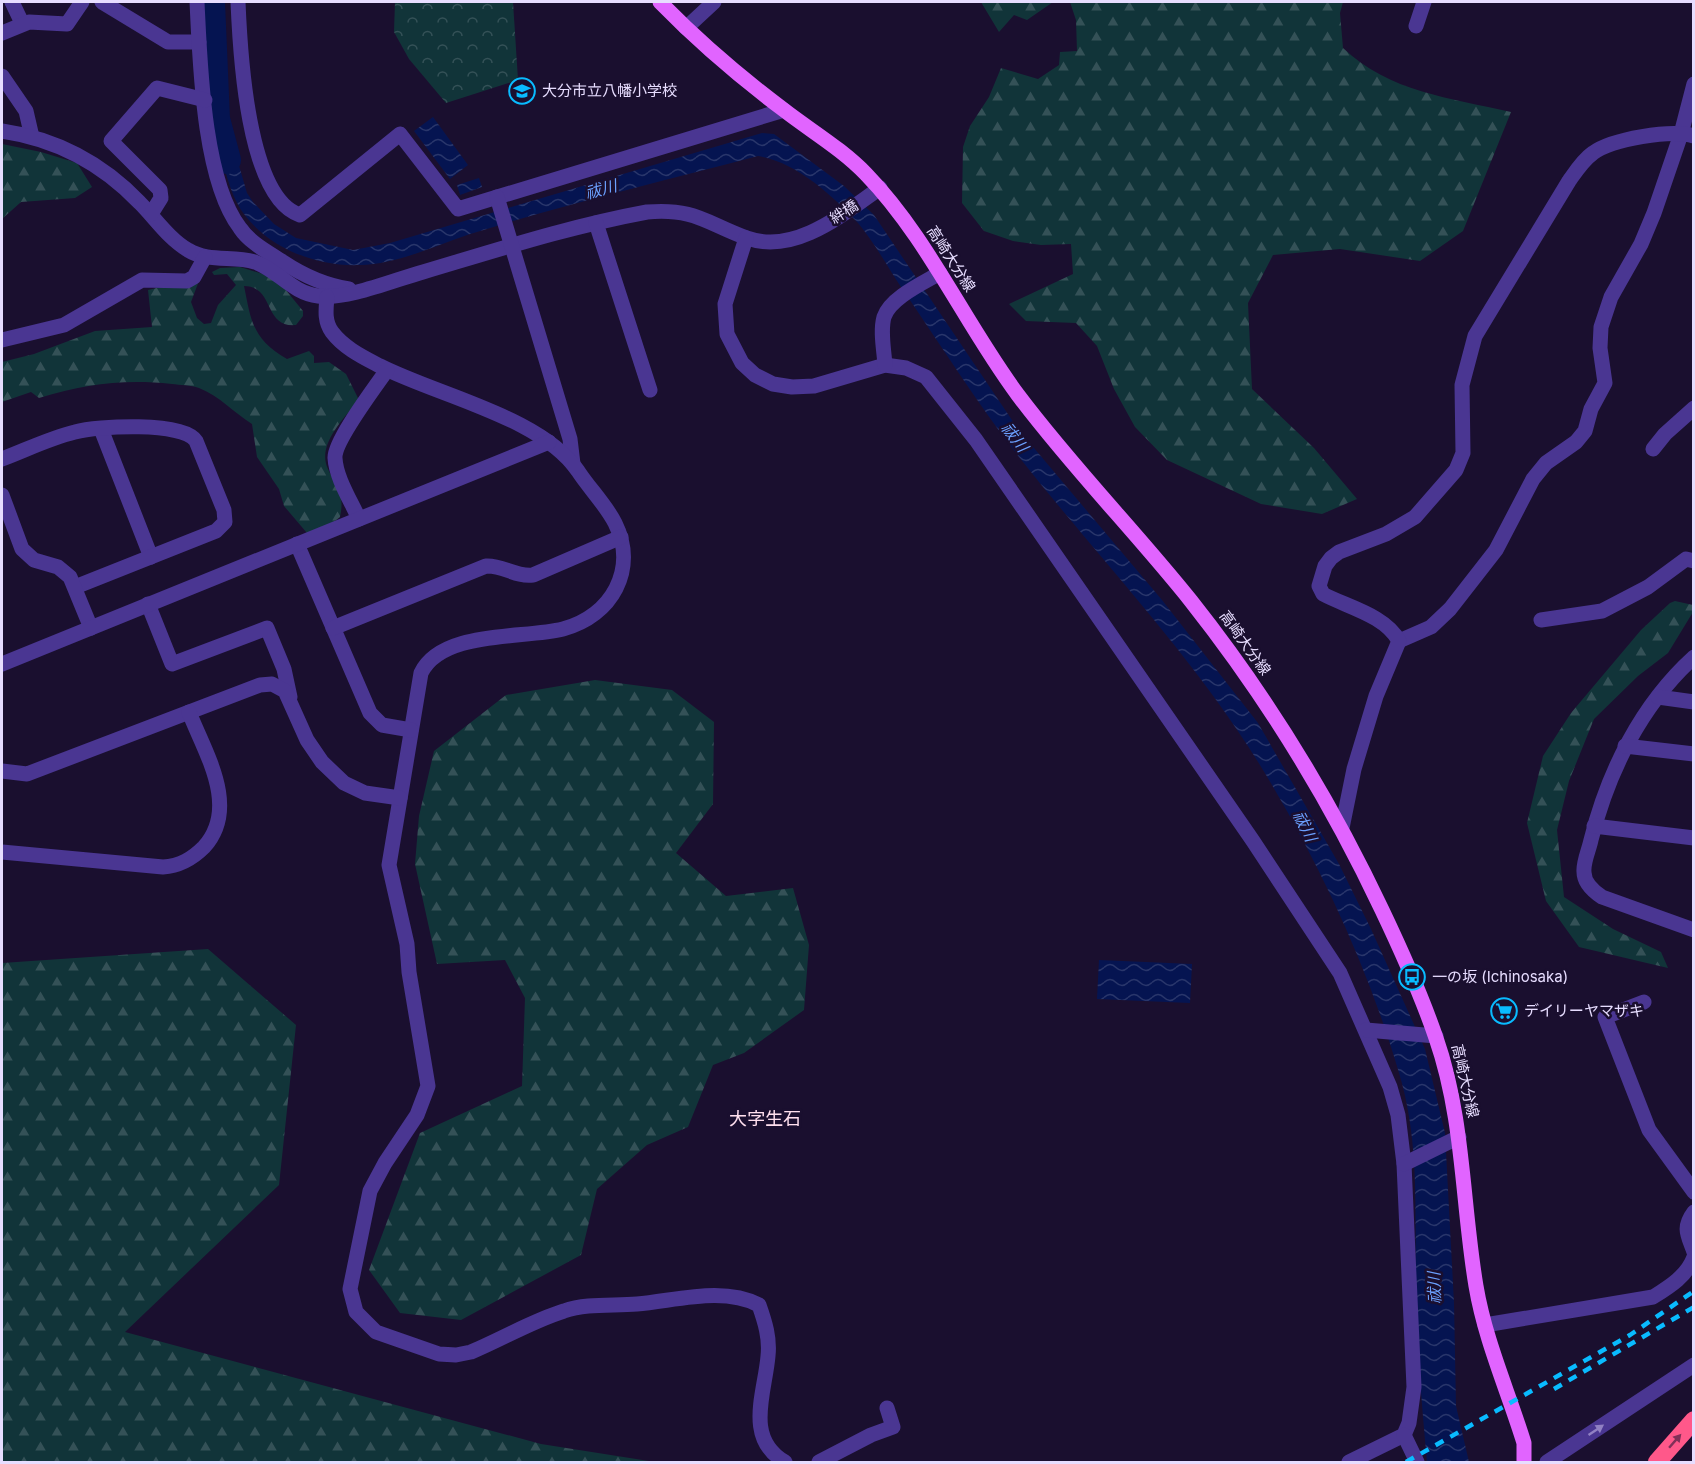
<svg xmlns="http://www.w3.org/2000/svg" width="1695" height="1464" viewBox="0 0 1695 1464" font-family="Inter,'Noto Sans JP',sans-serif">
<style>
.forest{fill:url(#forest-firs)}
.park{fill:url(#park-crowns)}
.water{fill:url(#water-waves)}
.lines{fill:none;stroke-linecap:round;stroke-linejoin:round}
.river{stroke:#051451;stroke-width:28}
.minor{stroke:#4a3692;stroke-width:15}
.major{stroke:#e164ff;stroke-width:15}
.highway{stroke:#ff588a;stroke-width:18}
.rail{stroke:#09bbff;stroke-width:4.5;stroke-dasharray:9 8;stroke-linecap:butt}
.oneway{fill:#9181c3}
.oneway2{fill:#813058}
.labels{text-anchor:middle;stroke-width:5;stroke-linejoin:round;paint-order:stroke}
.poi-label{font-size:15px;fill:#e7ddff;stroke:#1a0f2f;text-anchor:start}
.street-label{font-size:15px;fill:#e7ddff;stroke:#1a0f2f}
.water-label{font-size:16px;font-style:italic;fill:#6ba0ff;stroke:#1a0f2f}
.quarter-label{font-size:18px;fill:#ffdfee;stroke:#1a0f2f}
</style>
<defs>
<pattern id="forest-firs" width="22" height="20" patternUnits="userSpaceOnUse" patternTransform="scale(1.5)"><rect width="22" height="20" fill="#113439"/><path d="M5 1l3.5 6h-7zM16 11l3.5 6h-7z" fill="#345157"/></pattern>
<pattern id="park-crowns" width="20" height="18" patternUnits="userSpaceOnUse" patternTransform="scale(1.5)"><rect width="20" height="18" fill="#113439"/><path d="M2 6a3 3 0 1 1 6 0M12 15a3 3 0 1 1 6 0" fill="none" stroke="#345157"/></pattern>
<pattern id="water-waves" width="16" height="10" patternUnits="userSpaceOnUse" patternTransform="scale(1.5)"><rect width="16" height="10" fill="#051451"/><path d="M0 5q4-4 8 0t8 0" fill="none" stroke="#29366b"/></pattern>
</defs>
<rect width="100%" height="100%" fill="#1a0f2f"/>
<g class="forest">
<polygon points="981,2 1053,2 1027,20 1014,15 999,32"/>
<path d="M1070 2H1343L1340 13 1343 48C1389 92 1450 98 1511 112L1463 231 1420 261 1340 249 1273 255 1248 303 1252 389 1314 448 1357 499 1322 514 1261 504 1167 460 1135 427 1114 389 1097 346 1076 323 1026 321 1009 304 1073 274 1071 244 1041 245 1013 241 984 231 962 203 963 147 970 126 989 97 1001 68 1038 79 1059 65 1060 52 1077 51 1076 20Z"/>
<polygon points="2,144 41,152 77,163 92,187 75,198 21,202 2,219"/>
<path d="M240 267 276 278 303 311V316L296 325C263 328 275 286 244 286 251 320 252 339 287 359L309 351 314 356V363L329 362 346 374 359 400C345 417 316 445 328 469 337 489 345 493 340 517L326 528 307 533 284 506 279 489 257 457 252 424C234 413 220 396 199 388 191 385 180 385 172 384 123 379 86 384 39 398L31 392 2 402V362L34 354 95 331 152 327 148 290 200 278 191 302 197 318 204 324 211 323 218 305 236 285 227 274 214 275 212 272 220 268Z"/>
<polygon points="1675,601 1693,605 1693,612 1668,653 1638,676 1594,719 1569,781 1557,830 1564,897 1613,929 1661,952 1668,968 1579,947 1546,901 1527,823 1543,756 1571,713 1641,630 1670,603"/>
<polygon points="595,680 672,690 714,722 713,804 676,853 726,896 793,888 809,945 804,1010 744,1053 713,1065 688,1127 647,1145 597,1189 581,1255 461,1320 400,1313 369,1270 420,1133 522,1086 525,998 505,960 437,964 415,864 419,816 434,751 506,695"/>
<polygon points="208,949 296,1025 279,1185 125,1332 541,1444 655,1462 2,1462 2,963"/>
</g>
<polygon class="park" points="395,2 513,2 518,80 446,103 409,59 394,32"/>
<g class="water">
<path d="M205 2H219L225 98 233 145 247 193 253 202 274 224 296 238 353 250 390 243 762 133 774 134 844 186 874 215 1018 429 1162 600 1258 723 1339 864 1371 929 1425 1049 1445 1133 1454 1303 1456 1406 1469 1462H1427C1422 1406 1417 1350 1416 1294 1414 1219 1421 1145 1399 1073 1369 971 1326 877 1272 785 1202 665 1105 566 1019 457 977 403 940 344 901 287 887 266 874 242 858 223 832 195 796 162 758 156 664 181 570 203 477 232 440 243 400 264 360 265 317 267 269 248 244 214 214 174 207 53 205 2Z"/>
<polygon points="433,117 468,165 450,179 414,131"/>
<polygon points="479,178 482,187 460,195 457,185"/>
<polygon points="1099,960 1192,964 1190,1003 1097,999"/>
</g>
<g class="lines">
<polyline class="river" points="211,2 216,119 227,160"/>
<g class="minor">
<polyline points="12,2 22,23"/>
<polyline points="102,2 168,42 199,42"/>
<path d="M197 2C200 62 203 180 240 228 250 243 268 252 283 262 304 276 324 285 349 289"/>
<path d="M238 2C240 50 247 198 300 215L400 134 458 209 784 110"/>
<polyline points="1416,26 1424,2"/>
<polyline points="686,28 714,2"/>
<polyline points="2,33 29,22 67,24 82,2"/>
<polyline points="2,76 26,111 32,137"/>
<path d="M2 131C56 139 102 163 140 203 155 218 169 239 188 250 209 263 233 255 255 262 278 270 292 293 318 296 347 300 394 280 423 272 497 250 571 226 647 212 695 208 706 223 747 238 795 255 843 214 880 188"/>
<polyline points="497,197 570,439 573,464"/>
<polyline points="151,214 161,198 160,190 111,141 157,88 205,100"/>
<polyline points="596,223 650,390"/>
<polyline points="746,238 725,304 727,334 742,363 755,375 773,384 792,387 814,386 885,365 906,368 926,377 976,440 1253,841 1340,973 1390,1087 1398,1115 1404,1164 1414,1387 1409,1423 1404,1435 1349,1462"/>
<path d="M327 297C326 309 324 321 332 332 344 348 363 357 380 366 439 396 541 417 578 471 589 488 606 505 615 523 638 569 612 616 563 629 523 639 442 630 421 673L389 865 407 944 409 972 428 1086 417 1115 385 1163 370 1191 350 1289 356 1312 376 1332 439 1354 456 1355 471 1352C502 1339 532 1321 564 1311 587 1303 612 1306 637 1304 675 1301 723 1286 759 1305 765 1322 770 1338 768 1356 765 1393 744 1438 785 1462"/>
<polyline points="2,340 64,325 142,280 187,281 194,277 205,257"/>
<path d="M885 365C884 350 880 331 884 317 890 298 923 283 940 273"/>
<polyline points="101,429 151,557"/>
<polyline points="1653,449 1665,434 1694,408"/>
<path d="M2 459C26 450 50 438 75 432 97 426 183 421 196 441L224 510 225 522 216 531 75 587"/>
<polyline points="2,495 22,549 34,560 58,567 70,577 91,628"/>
<path d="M359 519C351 501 336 478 335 458 334 441 376 386 387 370"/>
<polyline points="297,544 370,713 382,725 411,730"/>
<polyline points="148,604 172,664 267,628 284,669 290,697"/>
<polyline points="1541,620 1602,611 1648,587 1686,559 1694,561"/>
<path d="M333 628 486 566C503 565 515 577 533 575L621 537"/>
<polyline points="1399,641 1431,627 1450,609 1496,550 1533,479 1546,463 1576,442 1585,431 1591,409 1605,383 1600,348 1601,327 1611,297 1641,244 1654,213 1681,134 1694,84"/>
<path d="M1694 657C1641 705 1608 772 1591 840 1589 850 1583 862 1584 872 1584 883 1593 891 1602 897L1694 930"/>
<polyline points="2,664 549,442"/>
<polyline points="1658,697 1694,702"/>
<polyline points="1625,746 1694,754"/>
<polyline points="2,771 27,774 260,685 272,684 285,691 307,740 322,762 344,783 365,793 400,798"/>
<polyline points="1594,826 1694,838"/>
<path d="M1342 828 1354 769 1376 696 1399 641C1385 615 1347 607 1323 594L1319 586 1325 566 1331 558 1339 552 1386 534 1415 517 1456 470 1463 453 1462 385 1475 336 1569 181C1576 171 1583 160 1593 153 1612 139 1671 129 1694 136"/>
<path d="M2 852 163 867C180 866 192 859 204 847 240 807 205 753 189 712"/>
<polyline points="1644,1002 1605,1017 1649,1130 1694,1192"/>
<polyline points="1366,1030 1436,1036"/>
<polyline points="1404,1164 1459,1137"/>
<path d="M1694 1212C1682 1228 1688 1235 1694 1252"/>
<path d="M1485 1325 1653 1297C1669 1287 1687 1276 1694 1257"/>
<polyline points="1404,1435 1417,1462"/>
<polyline points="819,1462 871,1435 893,1427 887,1408"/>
<polyline points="1547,1462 1694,1365"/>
</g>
<path class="major" d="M660 2C698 41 740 77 784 110 811 131 842 149 866 174 928 238 965 324 1018 395 1072 467 1135 531 1191 601 1267 697 1330 800 1382 910 1402 952 1421 994 1436 1038 1464 1118 1462 1203 1476 1286 1485 1340 1508 1391 1524 1443V1462"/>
<polyline class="highway" points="1657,1462 1694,1420"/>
<g class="rail">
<polyline points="1554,1389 1694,1307"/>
<polyline points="1406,1462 1630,1335 1694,1291"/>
</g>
</g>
<defs><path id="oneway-solid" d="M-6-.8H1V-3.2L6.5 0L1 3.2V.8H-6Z" transform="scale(1.5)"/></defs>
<use class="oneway" href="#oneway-solid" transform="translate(1596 1430) rotate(-34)"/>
<use class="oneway2" href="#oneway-solid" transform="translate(1675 1441) rotate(-49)"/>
<defs>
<g id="school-ring" transform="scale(1.35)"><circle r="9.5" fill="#1a0f2f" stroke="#09bbff" stroke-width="1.5"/><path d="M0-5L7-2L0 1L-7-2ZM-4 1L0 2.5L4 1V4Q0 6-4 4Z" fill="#09bbff"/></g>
<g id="bus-ring" transform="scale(1.35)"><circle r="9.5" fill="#1a0f2f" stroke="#09bbff" stroke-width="1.5"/><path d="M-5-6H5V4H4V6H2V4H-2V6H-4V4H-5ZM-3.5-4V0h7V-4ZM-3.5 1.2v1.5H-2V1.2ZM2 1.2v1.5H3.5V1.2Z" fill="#09bbff"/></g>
<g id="supermarket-ring" transform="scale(1.35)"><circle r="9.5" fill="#1a0f2f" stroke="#09bbff" stroke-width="1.5"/><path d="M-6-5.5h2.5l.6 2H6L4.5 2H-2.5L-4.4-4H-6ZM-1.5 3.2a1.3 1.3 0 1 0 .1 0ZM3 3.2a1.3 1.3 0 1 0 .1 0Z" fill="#09bbff"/></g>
</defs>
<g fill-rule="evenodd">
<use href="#school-ring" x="522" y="91"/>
<use href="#bus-ring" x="1412" y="977"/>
<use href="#supermarket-ring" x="1504" y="1011"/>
</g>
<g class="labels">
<g class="poi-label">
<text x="542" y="96">大分市立八幡小学校</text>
<text x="1432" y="982">一の坂 (Ichinosaka)</text>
<text x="1524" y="1016">デイリーヤマザキ</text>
</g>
<g class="street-label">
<text transform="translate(844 212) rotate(-33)" y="5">絆橋</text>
<text transform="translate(951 259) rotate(57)" y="5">高崎大分線</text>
<text transform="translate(1245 643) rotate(54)" y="5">高崎大分線</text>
<text transform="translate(1465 1081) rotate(77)" y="5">高崎大分線</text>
</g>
<g class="water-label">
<text transform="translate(601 189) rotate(-15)" y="6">祓川</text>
<text transform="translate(1015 437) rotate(52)" y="6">祓川</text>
<text transform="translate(1305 826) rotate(63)" y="6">祓川</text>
<text transform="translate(1434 1288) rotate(-92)" y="6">祓川</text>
</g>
<g class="quarter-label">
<text x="765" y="1125">大字生石</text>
</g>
</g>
<rect width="1695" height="1464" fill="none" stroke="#e7ddff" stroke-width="6"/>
</svg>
